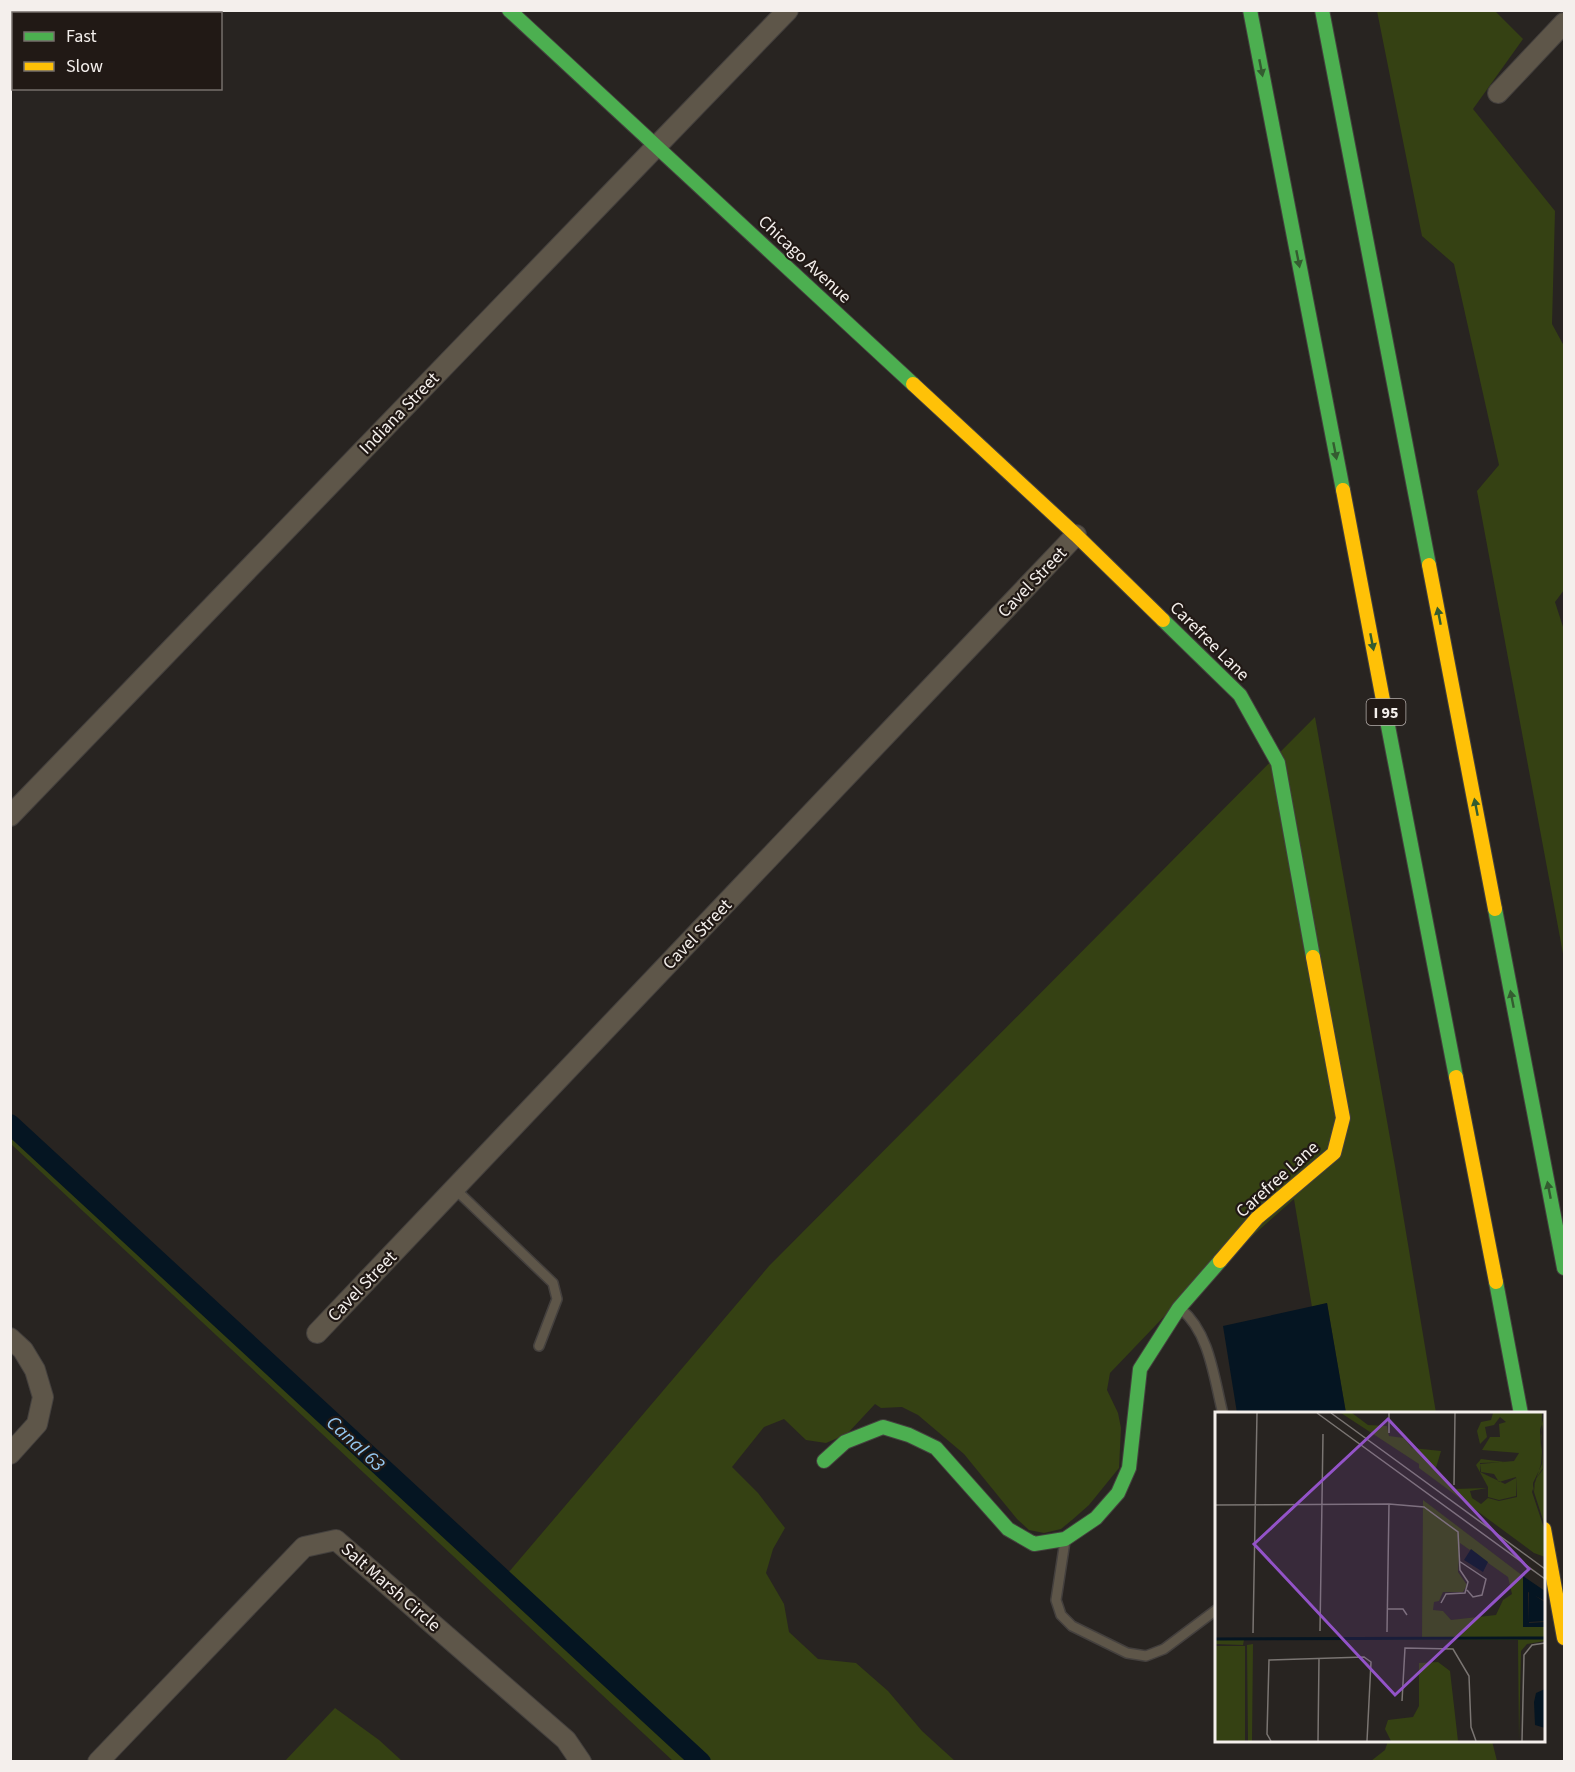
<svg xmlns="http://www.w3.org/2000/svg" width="1575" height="1772" viewBox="0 0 1575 1772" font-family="'Source Sans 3',sans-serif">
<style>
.green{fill:#354113}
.water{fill:#051522}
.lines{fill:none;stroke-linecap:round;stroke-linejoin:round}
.canal{stroke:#051522;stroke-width:20}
.lane-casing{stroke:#44403e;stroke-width:12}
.street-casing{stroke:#44403e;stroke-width:22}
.fast-casing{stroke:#44403e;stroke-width:16}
.slow-casing{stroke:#44403e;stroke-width:16}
.lane{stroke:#5e5649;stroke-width:9}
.street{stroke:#5e5649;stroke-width:20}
.fast{stroke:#4caf50;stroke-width:14}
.slow{stroke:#ffc107;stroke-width:14}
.oneway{fill:#345c30}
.labels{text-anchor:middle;stroke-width:4.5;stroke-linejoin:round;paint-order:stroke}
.shield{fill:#211915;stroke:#b5afac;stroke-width:1.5}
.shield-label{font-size:16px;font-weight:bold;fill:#f4efec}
.street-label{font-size:18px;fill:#f4efec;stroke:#211915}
.water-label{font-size:20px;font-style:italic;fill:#95c8f1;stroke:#211915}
.inset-river{fill:none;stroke:#051522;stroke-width:3}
.inset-road{fill:none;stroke:#7a7572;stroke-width:1.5}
.view{fill:#9353c8;fill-opacity:0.15;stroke:#9353c8;stroke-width:3}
.inset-edge{fill:none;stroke:#f4efec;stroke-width:3}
</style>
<rect width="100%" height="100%" fill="#282421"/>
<g class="green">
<polygon points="1377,11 1495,11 1523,39 1473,109 1555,211 1552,324 1564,346 1564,590 1555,602 1564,630 1564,959 1477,491 1499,465 1454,264 1422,236"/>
<polygon points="1315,717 1395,1166 1436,1413 1346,1413 1327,1303 1312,1307 1294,1199 1177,1303 1110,1373 1107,1390 1118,1413 1121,1428 1119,1468 1089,1505 1072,1520 1061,1529 1044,1533 1029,1530 1017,1519 964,1454 918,1415 902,1407 881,1408 875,1404 847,1434 826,1443 806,1440 784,1419 764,1427 732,1467 758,1493 785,1528 773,1549 766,1573 784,1604 789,1632 818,1659 856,1663 888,1691 922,1731 955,1761 673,1761 11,1144 10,1124 503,1579 769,1266"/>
<polygon points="335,1708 379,1740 402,1761 285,1761"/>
<polygon points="1388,1741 1492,1741 1497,1761 1371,1761 1385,1750"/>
</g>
<polygon class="water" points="1327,1303 1346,1413 1237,1413 1223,1326"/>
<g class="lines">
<polyline class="canal" points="10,1124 701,1762"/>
<g class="lane-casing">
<g id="lane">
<polyline points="454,1188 553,1283 557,1299 539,1346"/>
<path d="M1181 1309C1210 1333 1214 1379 1223 1414"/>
<polyline points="1065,1541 1056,1600 1061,1615 1072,1626 1127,1653 1146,1656 1164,1649 1216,1610"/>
</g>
</g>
<g class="street-casing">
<g id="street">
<polyline points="1498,93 1564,23"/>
<polyline points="10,816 788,10"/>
<polyline points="317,1333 1076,535"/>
<polyline points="10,1338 23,1350 35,1370 43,1397 37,1424 10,1454"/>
<polyline points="98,1762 304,1547 336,1540 566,1740 581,1762"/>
</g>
</g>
<g class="fast-casing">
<g id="fast">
<polyline points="509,10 913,384"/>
<polyline points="1250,10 1343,490"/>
<polyline points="1322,10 1429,565"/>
<polyline points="1163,620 1240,695 1278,763 1313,957"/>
<polyline points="1383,700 1456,1077"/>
<polyline points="1495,909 1564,1268"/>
<polyline points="1496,1282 1521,1414"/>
<polyline points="824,1461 845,1442 883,1427 909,1435 936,1448 1008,1529 1034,1544 1065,1539 1096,1518 1118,1493 1129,1468 1140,1369 1179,1308 1220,1261"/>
</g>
</g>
<g class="slow-casing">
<g id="slow">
<polyline points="913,384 1076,535 1163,620"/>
<polyline points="1343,490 1383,700"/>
<polyline points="1429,565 1495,909"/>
<polyline points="1456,1077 1496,1282"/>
<polyline points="1220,1261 1257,1218 1334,1153 1343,1118 1313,957"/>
<polyline points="1544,1529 1564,1638"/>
</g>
</g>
<use href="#lane" class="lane"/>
<use href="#street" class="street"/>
<use href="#fast" class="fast"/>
<use href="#slow" class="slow"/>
</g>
<defs><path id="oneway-solid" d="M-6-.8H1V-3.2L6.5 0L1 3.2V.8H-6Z" transform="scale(1.5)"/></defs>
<g class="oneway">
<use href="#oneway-solid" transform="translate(1261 68) rotate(79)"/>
<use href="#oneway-solid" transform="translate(1298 259) rotate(79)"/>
<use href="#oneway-solid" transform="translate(1335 451) rotate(79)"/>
<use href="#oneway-solid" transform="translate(1439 616) rotate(-101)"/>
<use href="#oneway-solid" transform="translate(1372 642) rotate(79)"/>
<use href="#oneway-solid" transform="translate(1476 807) rotate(-101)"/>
<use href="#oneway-solid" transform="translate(1512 999) rotate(-101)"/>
<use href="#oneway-solid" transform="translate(1549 1190) rotate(-101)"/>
</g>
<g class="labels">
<rect class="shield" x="1366.5" y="699" width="39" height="26" rx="4.5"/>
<g class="shield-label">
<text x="1386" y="718">I 95</text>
</g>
<g class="street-label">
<text transform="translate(805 259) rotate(43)" y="6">Chicago Avenue</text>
<text transform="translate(399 413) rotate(-46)" y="6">Indiana Street</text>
<text transform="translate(1032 582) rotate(-46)" y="6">Cavel Street</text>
<text transform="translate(1210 641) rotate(45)" y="6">Carefree Lane</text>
<text transform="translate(697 934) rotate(-46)" y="6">Cavel Street</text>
<text transform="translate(1277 1179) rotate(-42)" y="6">Carefree Lane</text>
<text transform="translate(362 1286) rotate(-46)" y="6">Cavel Street</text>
<text transform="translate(391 1587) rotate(41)" y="6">Salt Marsh Circle</text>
</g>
<g class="water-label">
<text transform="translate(356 1443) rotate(43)" y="7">Canal 63</text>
</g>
</g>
<g transform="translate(1215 1412)">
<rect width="330" height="330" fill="#282421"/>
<path d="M126 1H137L153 13 172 14 174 24 189 26 197 36 226 39 220 59 239 77 272 76 255 79 257 86 266 92 273 86 284 89 302 85 301 65 284 70 279 62 266 60 265 52 299 49 304 41 267 38 275 25H285L284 12 291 10 285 5 279 13 270 15 272 25 265 32 262 19 266 10 276 8 278 1H327L326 52 317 80 330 119V145L319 141 204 56V52ZM330 1 326 24 328 56 320 68 329 56 330 5V114L319 80 320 69 318 80V71L327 52 325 18ZM266 47 290 50 265 51V60L290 72 301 66V84L284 88 273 85V75L261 53ZM208 88 308 164V215H330V229L312 232 306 239 304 329 303 228H29L28 233 0 232V226H207ZM245 131 293 165 297 182 288 188 281 203 236 208 228 199 218 198 219 190 224 189 228 180H248L252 173 243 160ZM38 232 37 329H33L32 233ZM0 234H30V329H0ZM223 250 235 259 243 329H176L170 317 173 308 198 305 204 294V251Z" fill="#354113" fill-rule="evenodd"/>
<path d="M256 137 273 150 268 160 249 148ZM308 164 330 179V189L313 180 314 211 330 210V215H308ZM314 180 330 190V209L314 210ZM330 277V316L320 313 319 290 321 281Z" fill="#051522"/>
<path class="inset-river" d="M0 227 330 226"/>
<path class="inset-road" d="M102 1 330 167M116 1 330 157M174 21V1M239 73 240 1M0 93 174 92 209 95 243 120 245 158 253 170 250 181 231 182 226 191M244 149 271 167 267 183 258 185 252 178M172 197H188L192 203M105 219 108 22M172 220 174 92M38 221 42 1M187 289 190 236 238 237 254 264 256 315 261 329M56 329 52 322 54 248 149 245 156 250 152 329M103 329 104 247M307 329 309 243 317 233 330 231"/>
<path class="view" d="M173 7 314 157 180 283 39 132Z"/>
<rect width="330" height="330" class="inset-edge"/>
</g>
<rect width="1575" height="1772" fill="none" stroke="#f4efec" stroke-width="24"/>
<rect x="12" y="12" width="210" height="78" fill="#211915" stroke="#756f6b" stroke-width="1.5"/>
<rect x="24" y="32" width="30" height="9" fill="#4caf50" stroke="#756f6b" stroke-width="1.5"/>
<text x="66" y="42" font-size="18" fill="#f4efec">Fast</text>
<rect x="24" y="62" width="30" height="9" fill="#ffc107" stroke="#756f6b" stroke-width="1.5"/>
<text x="66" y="72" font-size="18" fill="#f4efec">Slow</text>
</svg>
